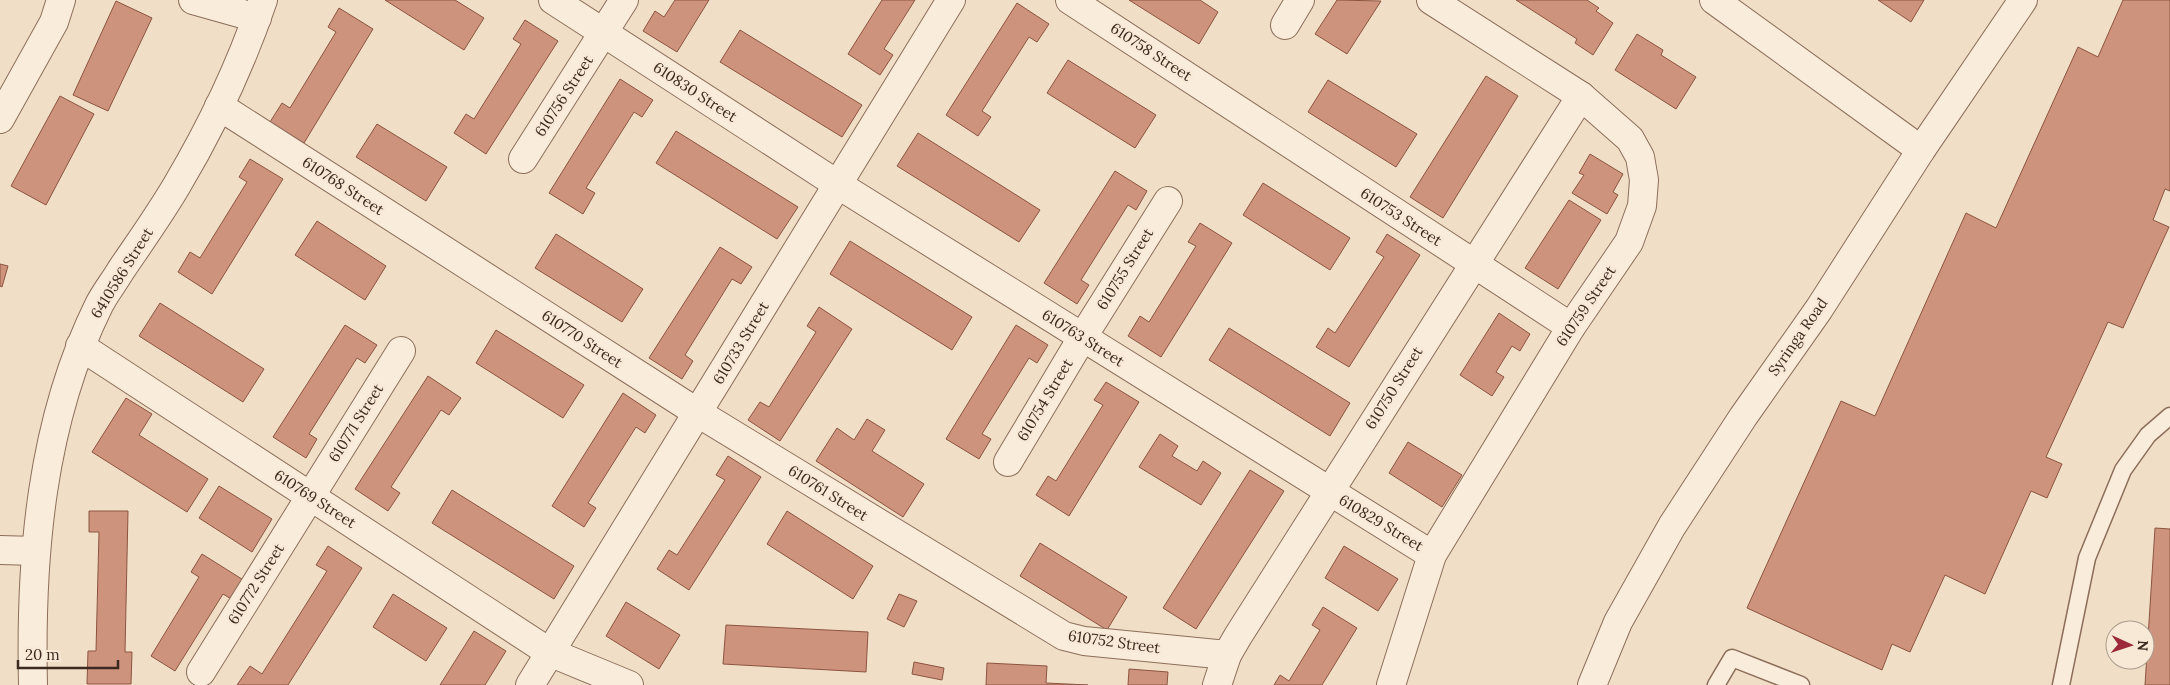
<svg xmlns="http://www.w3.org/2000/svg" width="2170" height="685" viewBox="0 0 2170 685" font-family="Lora,serif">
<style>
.building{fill:#ce937c;stroke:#8c5440}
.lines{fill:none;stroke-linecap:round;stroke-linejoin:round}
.service-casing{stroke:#8c6e5b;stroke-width:19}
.minor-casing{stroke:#8c6e5b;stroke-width:30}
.tertiary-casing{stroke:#8c6e5b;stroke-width:30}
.service{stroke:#faecda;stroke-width:16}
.minor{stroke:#faecda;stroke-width:28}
.tertiary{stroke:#faecda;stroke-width:28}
.labels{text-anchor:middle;stroke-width:4.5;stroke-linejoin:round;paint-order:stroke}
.street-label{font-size:15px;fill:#3c291f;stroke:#f7e9d6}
</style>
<rect width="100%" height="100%" fill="#f0dec6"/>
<g class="building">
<polygon points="385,0 455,0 484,18 464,50"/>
<polygon points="675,0 709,0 677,52 643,31 655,11 664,17"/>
<polygon points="882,0 915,0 884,49 893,55 880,75 848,54"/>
<polygon points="1129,0 1200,0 1218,12 1199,44"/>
<polygon points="1337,0 1381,1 1347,54 1315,34"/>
<polygon points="1516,0 1587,0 1599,8 1596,11 1613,23 1593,55 1575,43 1577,39"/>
<polygon points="1878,0 1924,0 1911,22"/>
<polygon points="2123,0 2170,0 2170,191 2165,189 2153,220 2169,227 2123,328 2108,322 2046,457 2062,464 2047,498 2031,491 1985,594 1945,575 1910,652 1892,644 1882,670 1747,608 1841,401 1875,416 1966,213 1996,228 2078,47 2098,57"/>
<polygon points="116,1 152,18 108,111 73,95"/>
<polygon points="1017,3 1049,24 1037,42 1029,37 982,111 991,117 978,136 946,115"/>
<polygon points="339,8 373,29 304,143 270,122 282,103 290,108 336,32 328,27"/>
<polygon points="525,20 558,41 486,154 454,133 466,114 474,119 521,44 513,39"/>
<polygon points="740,30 862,105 842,137 720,62"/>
<polygon points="1637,34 1663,50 1661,55 1696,77 1676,109 1615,70"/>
<polygon points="1068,60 1156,115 1135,148 1047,93"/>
<polygon points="1486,76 1518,96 1443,218 1410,197"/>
<polygon points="620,79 653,100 642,117 634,112 586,188 595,193 583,214 549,193"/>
<polygon points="1328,80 1417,134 1396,167 1308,112"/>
<polygon points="60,96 94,114 46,205 11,186"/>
<polygon points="377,124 447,167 426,201 356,157"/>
<polygon points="676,131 798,207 777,239 656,163"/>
<polygon points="918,133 1040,210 1019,242 897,166"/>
<polygon points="1590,154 1623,174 1613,192 1618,195 1607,214 1572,193 1584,175 1579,173"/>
<polygon points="250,159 283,179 212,294 178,272 190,252 200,258 247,182 239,177"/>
<polygon points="1115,171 1147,191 1136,210 1128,205 1081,280 1089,285 1077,304 1044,283"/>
<polygon points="1263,183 1350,238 1330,270 1243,215"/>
<polygon points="1569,200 1601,220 1558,289 1525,268"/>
<polygon points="317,221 386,266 365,300 295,255"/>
<polygon points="1200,223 1232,243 1161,357 1128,336 1140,316 1149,322 1196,246 1188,242"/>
<polygon points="556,234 643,289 622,322 535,268"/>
<polygon points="1387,234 1420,255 1349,367 1316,347 1328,328 1335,333 1384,257 1376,252"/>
<polygon points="850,241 972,317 952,350 830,274"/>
<polygon points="720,247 752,267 741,284 732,279 685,355 693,361 682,379 649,358"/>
<polygon points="0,264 8,266 2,287 0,286"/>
<polygon points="160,303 264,369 243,402 139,336"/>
<polygon points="819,307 852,329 780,441 748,420 760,402 769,407 816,332 807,326"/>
<polygon points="1499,313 1530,334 1520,351 1512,346 1496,372 1504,377 1492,396 1460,375"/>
<polygon points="345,325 377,345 365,363 357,358 309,434 317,439 306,458 273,437"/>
<polygon points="1016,325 1048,345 1037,363 1029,358 982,434 991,439 979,459 946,439"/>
<polygon points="1229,328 1350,403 1330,436 1209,360"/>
<polygon points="496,330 584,385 563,418 476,363"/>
<polygon points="428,376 461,398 449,415 441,410 391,487 400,493 388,511 355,489"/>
<polygon points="1106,382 1139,402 1069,516 1036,495 1048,476 1056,481 1103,405 1094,400"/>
<polygon points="623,393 656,415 645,433 636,427 588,503 596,508 584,527 552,506"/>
<polygon points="126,398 152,414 139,435 208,479 187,512 92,452"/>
<polygon points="867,419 885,430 872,451 924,484 903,517 816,461 837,428 854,440"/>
<polygon points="1160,434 1178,446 1172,456 1197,471 1203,461 1221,473 1201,505 1139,467"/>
<polygon points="1408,442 1462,475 1442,507 1389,473"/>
<polygon points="728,456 761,477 689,590 657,569 669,550 677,555 725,480 716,475"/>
<polygon points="1250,470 1284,491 1196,629 1163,608"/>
<polygon points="219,486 272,519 252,552 199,518"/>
<polygon points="452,490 574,566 554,599 432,523"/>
<polygon points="89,511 128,511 125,652 132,652 131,684 87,684 88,651 96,651 99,532 89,532"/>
<polygon points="787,511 873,566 853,599 767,544"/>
<polygon points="2155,528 2170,529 2170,685 2145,685"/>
<polygon points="1040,543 1127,597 1107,630 1020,576"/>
<polygon points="328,546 362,568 288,685 237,685 250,666 262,674 327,571 316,565"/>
<polygon points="1344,546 1398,579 1378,611 1325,578"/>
<polygon points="202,554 245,581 233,600 223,594 175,671 151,656 199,577 191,572"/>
<polygon points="393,594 447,628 426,661 373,627"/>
<polygon points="899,594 917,601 904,627 887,619"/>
<polygon points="626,602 680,635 659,669 606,636"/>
<polygon points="1323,607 1357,628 1322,685 1274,685 1280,675 1289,681 1320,630 1312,625"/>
<polygon points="726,625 868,632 866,672 723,664"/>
<polygon points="474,631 506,651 485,685 440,685"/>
<polygon points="914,662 944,668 942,680 912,674"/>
<polygon points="987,663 1047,666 1046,683 1088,685 986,685"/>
<polygon points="1129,669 1168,672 1167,685 1128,685"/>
</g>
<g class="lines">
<g class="service-casing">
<g id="service">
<polyline points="1716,685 1732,658 1801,685"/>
<polyline points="2061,685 2087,558 2123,470 2148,435 2170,416"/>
</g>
</g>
<g class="minor-casing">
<g id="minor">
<polyline points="193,0 257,18"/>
<polyline points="553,0 837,184 1432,555"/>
<polyline points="1070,0 1571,327"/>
<polyline points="1714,0 1921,150"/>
<polyline points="1285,25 1300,0"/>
<polyline points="219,106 698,413 1064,636 1084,641 1227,655"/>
<polyline points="0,119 54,22 61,0"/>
<polyline points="523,159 624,0"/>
<polyline points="80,346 549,652 629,685"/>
<polyline points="1008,462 1082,338 1168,201"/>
<polyline points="0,550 36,551"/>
<polyline points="201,672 401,351"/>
<path d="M33 685C30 557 41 422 99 305 105 293 114 282 121 270 140 242 160 214 177 185 212 126 241 65 263 0"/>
<polyline points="530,685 951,0"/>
<polyline points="1217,685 1227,655 1238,636 1581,96"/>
<polyline points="1391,685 1432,555 1571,327 1629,242 1642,206 1644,180 1640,157 1630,139 1581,96 1431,0"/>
</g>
</g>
<g class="tertiary-casing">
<polyline id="tertiary" points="1592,685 1618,622 1672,526 1743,417 1819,309 1921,150 2023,0"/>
</g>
<use href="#service" class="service"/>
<use href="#minor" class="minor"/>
<use href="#tertiary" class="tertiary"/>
</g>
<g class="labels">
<g class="street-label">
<text transform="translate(1151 52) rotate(33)" y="5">610758 Street</text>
<text transform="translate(695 92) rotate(33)" y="5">610830 Street</text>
<text transform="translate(564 96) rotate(-57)" y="5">610756 Street</text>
<text transform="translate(343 186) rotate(33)" y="5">610768 Street</text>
<text transform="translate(1401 217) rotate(33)" y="5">610753 Street</text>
<text transform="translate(1125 269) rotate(-58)" y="5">610755 Street</text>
<text transform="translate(122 273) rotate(-58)" y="5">6410586 Street</text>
<text transform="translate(1586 306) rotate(-56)" y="5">610759 Street</text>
<text transform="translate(1798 337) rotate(-55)" y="5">Syringa Road</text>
<text transform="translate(1083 338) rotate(32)" y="5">610763 Street</text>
<text transform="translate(582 339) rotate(33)" y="5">610770 Street</text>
<text transform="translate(741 343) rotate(-59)" y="5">610733 Street</text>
<text transform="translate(1394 388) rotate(-58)" y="5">610750 Street</text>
<text transform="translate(1045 400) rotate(-59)" y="5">610754 Street</text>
<text transform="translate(356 423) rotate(-58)" y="5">610771 Street</text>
<text transform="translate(828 493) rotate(32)" y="5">610761 Street</text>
<text transform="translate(315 499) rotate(33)" y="5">610769 Street</text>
<text transform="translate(1381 523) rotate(31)" y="5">610829 Street</text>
<text transform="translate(256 584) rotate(-58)" y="5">610772 Street</text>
<text transform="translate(1114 642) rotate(8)" y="5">610752 Street</text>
</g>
</g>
<g transform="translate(2130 645) rotate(93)"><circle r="24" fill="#f7e9d6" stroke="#ac9c8d"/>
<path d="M0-4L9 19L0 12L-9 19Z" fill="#9c2a3a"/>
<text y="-8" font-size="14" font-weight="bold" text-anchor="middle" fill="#3c291f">N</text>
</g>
<path d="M18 660v8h100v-8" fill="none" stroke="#3c291f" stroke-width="2.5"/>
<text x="25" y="660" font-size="15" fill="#3c291f" stroke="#f7e9d6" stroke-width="4" paint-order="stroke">20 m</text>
</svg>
